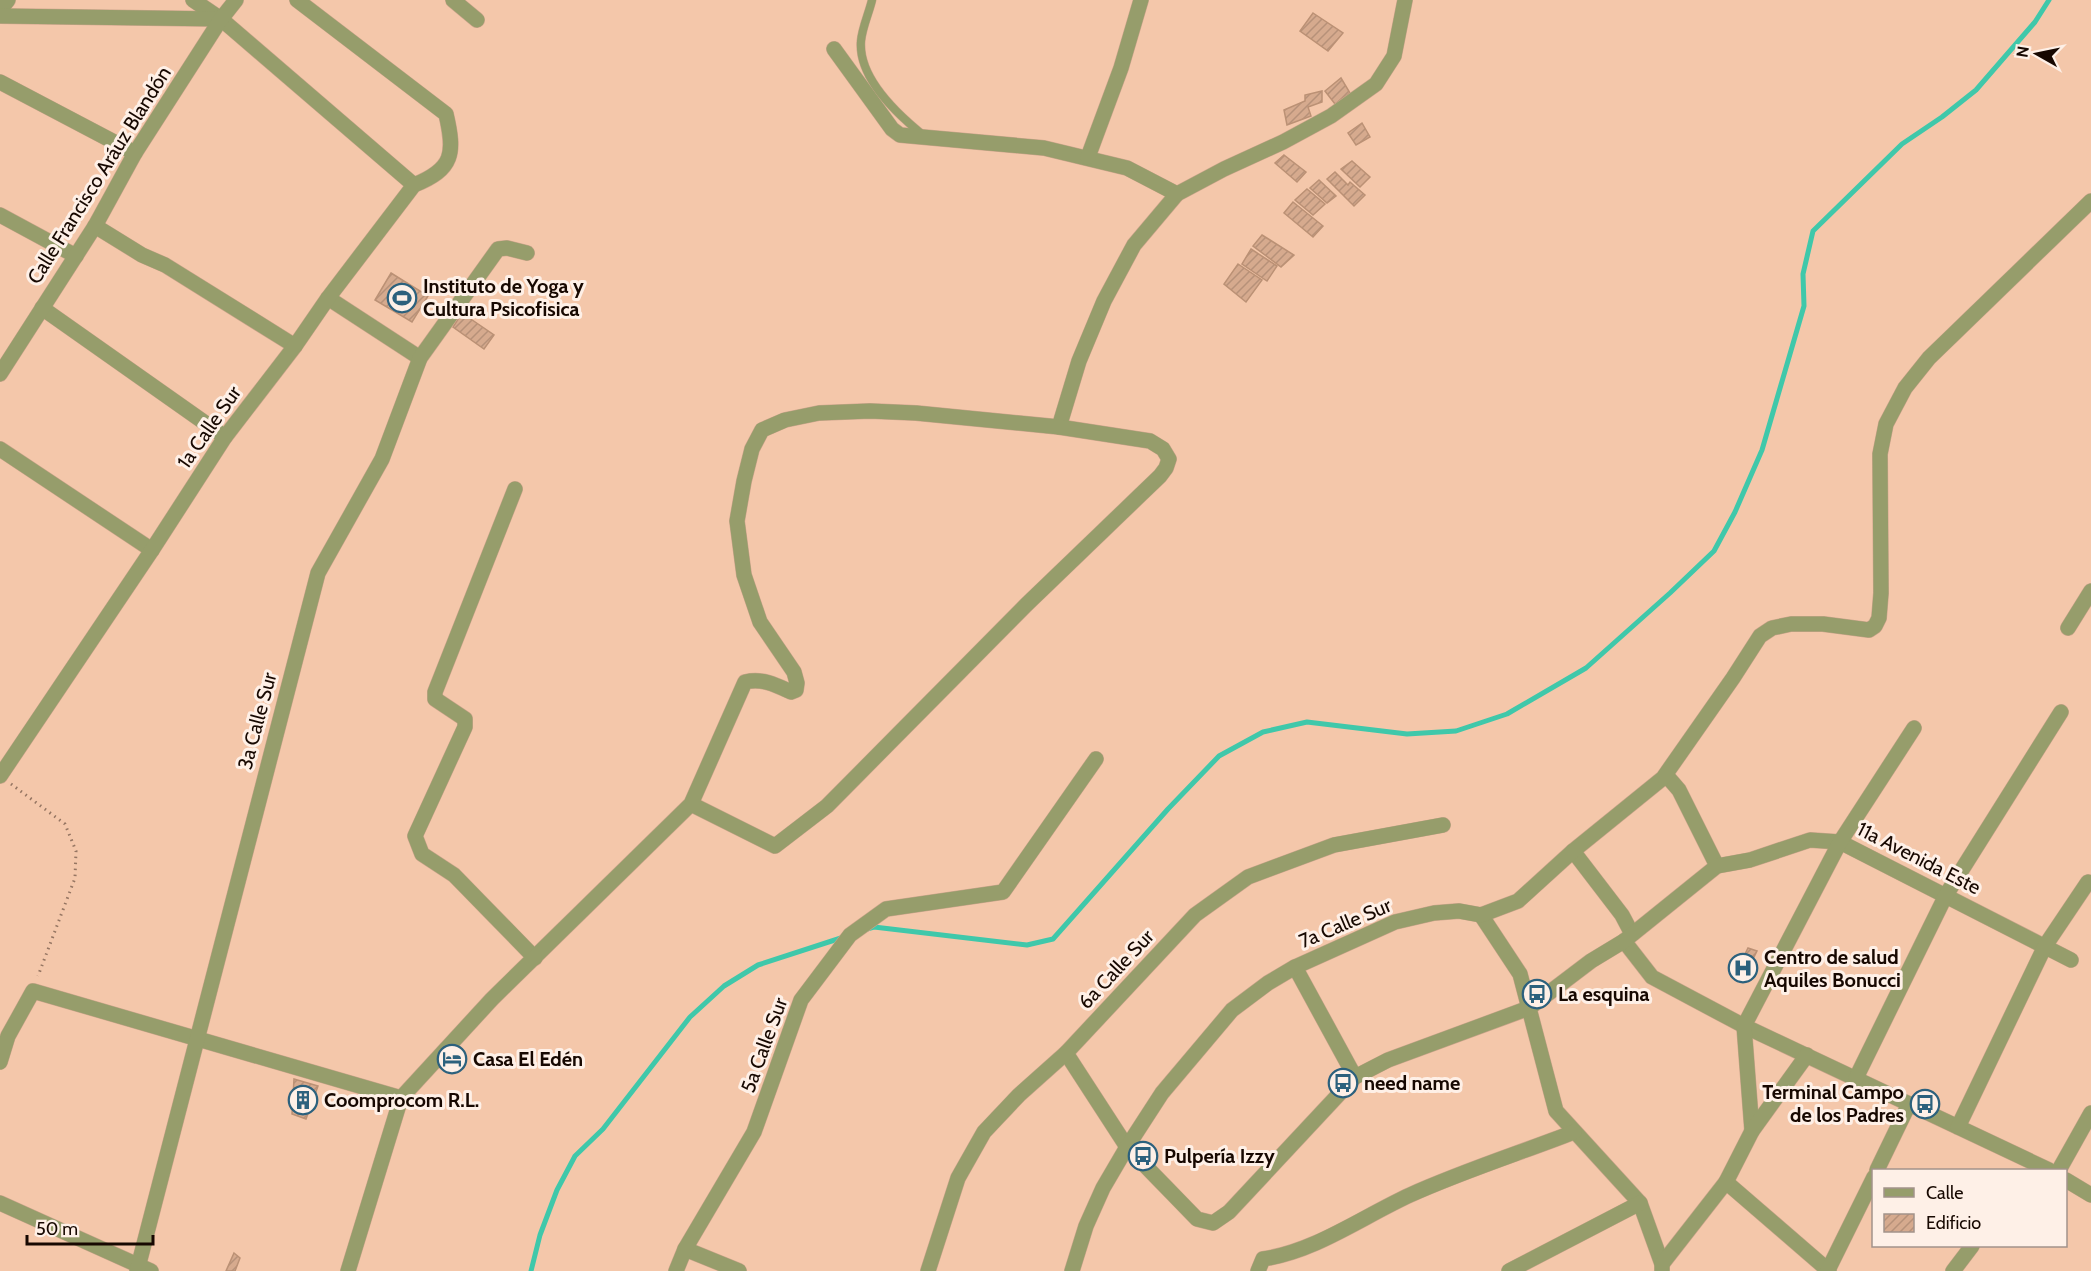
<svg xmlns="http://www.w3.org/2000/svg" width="2091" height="1271" viewBox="0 0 2091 1271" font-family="Cabin,sans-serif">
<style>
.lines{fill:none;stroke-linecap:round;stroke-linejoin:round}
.stream{stroke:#3fc8aa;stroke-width:5}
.building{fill:url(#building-hatch);stroke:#bb9175;stroke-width:1.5}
.service-casing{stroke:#cca58c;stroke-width:9}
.minor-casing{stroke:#cca58c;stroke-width:16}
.path{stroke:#957562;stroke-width:3;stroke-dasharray:1.5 4.5;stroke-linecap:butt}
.service{stroke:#969d6b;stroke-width:8}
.minor{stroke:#969d6b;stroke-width:15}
.labels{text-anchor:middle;stroke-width:6;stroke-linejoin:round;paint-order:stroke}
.street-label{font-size:20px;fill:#170801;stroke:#fef0e7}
.poi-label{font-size:20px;font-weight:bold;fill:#170801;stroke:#fef0e7;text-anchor:start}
</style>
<defs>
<pattern id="building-hatch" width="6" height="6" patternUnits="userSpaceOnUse" patternTransform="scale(1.5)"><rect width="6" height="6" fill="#d6aa8e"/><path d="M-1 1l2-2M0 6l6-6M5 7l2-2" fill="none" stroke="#b79179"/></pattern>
</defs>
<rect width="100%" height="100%" fill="#f4c7aa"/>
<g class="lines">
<g class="stream">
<polyline points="867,929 874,927 1027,945 1053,939 1168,809 1219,756 1263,732 1307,722 1407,734 1456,731 1507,714 1586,668 1670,593 1714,551 1735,512 1762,450 1804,306 1803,274 1813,231 1902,144 1942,117 1976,90 2035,22 2049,0"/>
<polyline points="531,1271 540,1235 557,1190 575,1156 603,1129 690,1017 724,986 758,965 844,937"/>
</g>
</g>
<g class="building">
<polygon points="1313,13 1343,33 1328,51 1300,31"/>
<polygon points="1341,78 1350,93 1335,104 1325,91"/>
<polygon points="1322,91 1322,102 1308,107 1311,116 1287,125 1284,110 1305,101 1305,95"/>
<polygon points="1362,123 1370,137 1356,145 1348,133"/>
<polygon points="1284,155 1306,172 1297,182 1275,163"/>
<polygon points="1352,161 1370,177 1360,187 1341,169"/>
<polygon points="1335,172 1348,185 1350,182 1365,195 1354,206 1327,179"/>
<polygon points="1319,180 1336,196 1327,203 1310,188"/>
<polygon points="1307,189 1325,204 1313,215 1295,200"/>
<polygon points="1293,202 1323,226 1313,237 1284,213"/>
<polygon points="1262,235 1294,255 1281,267 1253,246"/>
<polygon points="1251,249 1277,266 1267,281 1242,264"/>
<polygon points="1238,264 1262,280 1246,302 1224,284"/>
<polygon points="391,273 428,296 412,322 375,300"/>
<polygon points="462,313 494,335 484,349 453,327"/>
<polygon points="1748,948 1757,951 1754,957 1745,954"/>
<polygon points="294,1079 318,1086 306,1119 292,1114"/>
<polygon points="234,1253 240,1258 235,1271 226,1271"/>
</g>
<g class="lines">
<g class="service-casing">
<path id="service" d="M872 0C869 13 862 28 861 41 858 78 897 114 923 135"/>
</g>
<g class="minor-casing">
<g id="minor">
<polyline points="193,0 221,19 414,185"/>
<polyline points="453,0 477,20"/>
<polyline points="0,10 8,0"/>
<polyline points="0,16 221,19"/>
<polyline points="834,49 892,129 900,135 1044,148 1127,168 1177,194"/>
<polyline points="0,82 135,153"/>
<polyline points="1088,157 1121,68 1141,0"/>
<polyline points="0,215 76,256"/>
<polyline points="95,226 142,255 165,265 295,346"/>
<polyline points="328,298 420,358"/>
<polyline points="42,308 225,437"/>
<polyline points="0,374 95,226 135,153 221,19 236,0"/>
<polyline points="1059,427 1079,361 1104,301 1134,245 1177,194 1224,169 1283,142 1331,116 1376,84 1394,56 1405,0"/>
<polyline points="0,449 152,550"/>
<polyline points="515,489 435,692 435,699 465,719 465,727 415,836 422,854 454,875 535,958"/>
<polyline points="2068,628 2091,591"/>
<polyline points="1666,775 1679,790 1717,866"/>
<path d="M0 776 152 550 225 437 295 346 328 298 414 185C454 169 455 153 446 114L297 0"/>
<polyline points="1573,851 1622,915 1632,934"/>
<polyline points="1481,915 1520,974 1556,1111 1640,1203 1662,1264 1662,1271"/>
<polyline points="1624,941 1652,977 1744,1026 2049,1170"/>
<polyline points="1295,967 1355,1077"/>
<polyline points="1066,1053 1127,1147 1197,1219 1213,1223 1229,1212 1355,1077 1388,1060 1529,1008 1591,961 1624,941 1717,866 1750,860 1810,840 1840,842 2071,960"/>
<polyline points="0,1062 8,1036 33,991 401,1098"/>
<polyline points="1856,1078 1946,895 2061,712"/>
<polyline points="1958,1127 2045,946 2088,882"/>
<polyline points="1752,1131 1744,1026 1840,842 1914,728"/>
<polyline points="1877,1170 1909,1104"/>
<polyline points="2059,1170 2091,1113"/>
<polyline points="2066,1180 2091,1195"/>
<polyline points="1726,1182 1829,1271"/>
<polyline points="0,1203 151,1271"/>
<polyline points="685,1249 739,1271"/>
<polyline points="1662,1264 1726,1182 1752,1131 1807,1055"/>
<polyline points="1828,1270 1874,1177"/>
<polyline points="137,1271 318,573 382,459 420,358 498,249 507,248 527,253"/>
<path d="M348 1271 401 1098 492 999 691 804 745 682C763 678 776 685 791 692L796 690 797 683 794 672 760 622 744 575 737 521 744 481 752 449 762 430 785 420 819 413 870 411 916 413 1059 427 1150 441 1163 449 1169 459 1166 468 1160 476 1026 605 827 806 775 846 691 804"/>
<polyline points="676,1271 685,1249 754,1132 801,1000 850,935 886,909 1003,892 1096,759"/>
<polyline points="928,1271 958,1178 984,1132 1019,1095 1066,1053 1195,915 1248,877 1334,845 1443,825"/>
<polyline points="1072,1271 1086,1226 1103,1188 1127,1147 1162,1093 1232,1010 1268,983 1295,967 1395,922 1434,913 1459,911 1481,915 1518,901 1573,851 1663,778 1733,678 1760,636 1772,628 1791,624 1823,624 1869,630 1875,626 1879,618 1881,593 1880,454 1886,424 1905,388 1929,358 2091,201"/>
<path d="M1258 1271 1263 1259C1316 1251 1362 1217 1410 1195 1463 1171 1520 1153 1574 1132"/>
<polyline points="1509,1271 1640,1203"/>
<polyline points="1953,1271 1972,1246"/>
</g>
</g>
<polyline class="path" points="11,784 65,824 76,851 75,878 38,976"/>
<use href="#service" class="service"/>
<use href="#minor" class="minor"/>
</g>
<defs>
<g id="stadium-ring" transform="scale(1.5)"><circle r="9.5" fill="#fef0e7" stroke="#2c617d" stroke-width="1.5"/><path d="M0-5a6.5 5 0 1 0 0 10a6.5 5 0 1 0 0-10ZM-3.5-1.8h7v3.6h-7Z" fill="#2c617d"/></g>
<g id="hospital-ring" transform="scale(1.5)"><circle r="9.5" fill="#fef0e7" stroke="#2c617d" stroke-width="1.5"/><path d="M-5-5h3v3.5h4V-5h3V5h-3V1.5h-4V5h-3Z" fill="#2c617d"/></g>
<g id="bus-ring" transform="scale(1.5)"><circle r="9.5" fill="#fef0e7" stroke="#2c617d" stroke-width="1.5"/><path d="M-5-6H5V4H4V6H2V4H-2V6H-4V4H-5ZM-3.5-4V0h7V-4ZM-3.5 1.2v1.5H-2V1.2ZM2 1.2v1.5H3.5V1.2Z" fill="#2c617d"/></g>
<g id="hotel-ring" transform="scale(1.5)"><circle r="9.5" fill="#fef0e7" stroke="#2c617d" stroke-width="1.5"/><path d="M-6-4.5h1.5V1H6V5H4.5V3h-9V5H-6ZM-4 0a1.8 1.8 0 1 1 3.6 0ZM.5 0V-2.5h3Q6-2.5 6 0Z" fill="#2c617d"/></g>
<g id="building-ring" transform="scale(1.5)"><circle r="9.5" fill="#fef0e7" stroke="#2c617d" stroke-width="1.5"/><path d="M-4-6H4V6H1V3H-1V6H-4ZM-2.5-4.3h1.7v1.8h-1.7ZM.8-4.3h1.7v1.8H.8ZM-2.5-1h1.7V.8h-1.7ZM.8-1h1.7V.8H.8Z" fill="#2c617d"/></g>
</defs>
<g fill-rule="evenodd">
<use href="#stadium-ring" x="402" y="298"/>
<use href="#hospital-ring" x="1743" y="968"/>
<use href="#bus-ring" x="1537" y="994"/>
<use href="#hotel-ring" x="452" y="1059"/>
<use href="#bus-ring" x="1343" y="1083"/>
<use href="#building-ring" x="303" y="1100"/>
<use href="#bus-ring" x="1925" y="1104"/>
<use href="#bus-ring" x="1143" y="1156"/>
</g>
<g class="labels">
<g class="street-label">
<text transform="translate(99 175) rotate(-58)" y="7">Calle Francisco Aráuz Blandón</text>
<text transform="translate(209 427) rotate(-55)" y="7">1a Calle Sur</text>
<text transform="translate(257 721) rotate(-75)" y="7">3a Calle Sur</text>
<text transform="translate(1919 858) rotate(27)" y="7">11a Avenida Este</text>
<text transform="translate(1345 923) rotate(-23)" y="7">7a Calle Sur</text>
<text transform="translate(1116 969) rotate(-47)" y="7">6a Calle Sur</text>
<text transform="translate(764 1045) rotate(-70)" y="7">5a Calle Sur</text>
</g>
<g class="poi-label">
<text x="423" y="293">Instituto de Yoga y<tspan x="423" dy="23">Cultura Psicofisica</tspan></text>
<text x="1764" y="964">Centro de salud<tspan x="1764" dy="23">Aquiles Bonucci</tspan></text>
<text x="1558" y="1001">La esquina</text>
<text x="473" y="1066">Casa El Edén</text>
<text x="1364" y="1090">need name</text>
<text x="1904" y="1099" text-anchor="end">Terminal Campo<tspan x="1904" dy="23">de los Padres</tspan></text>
<text x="324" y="1107">Coomprocom R.L.</text>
<text x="1164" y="1163">Pulpería Izzy</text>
</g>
</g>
<rect x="1872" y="1169" width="195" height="78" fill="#fef0e7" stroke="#a2938b" stroke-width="1.5"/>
<rect x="1884" y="1188" width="30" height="9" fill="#969d6b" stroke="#a2938b" stroke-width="1.5"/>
<text x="1926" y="1199" font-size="18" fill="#170801">Calle</text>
<rect x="1884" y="1214" width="30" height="18" fill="url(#building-hatch)" stroke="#a2938b" stroke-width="1.5"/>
<text x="1926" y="1229" font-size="18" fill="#170801">Edificio</text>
<g transform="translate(2037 54) rotate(279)" stroke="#fef0e7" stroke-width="4.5" paint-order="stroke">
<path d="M0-4.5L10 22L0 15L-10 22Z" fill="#170801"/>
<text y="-9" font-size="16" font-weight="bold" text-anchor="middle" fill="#170801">N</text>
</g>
<path d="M27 1235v9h126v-9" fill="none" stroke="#170801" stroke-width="3"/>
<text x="36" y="1235" font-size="18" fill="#170801" stroke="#fef0e7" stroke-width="4.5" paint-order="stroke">50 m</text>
</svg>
